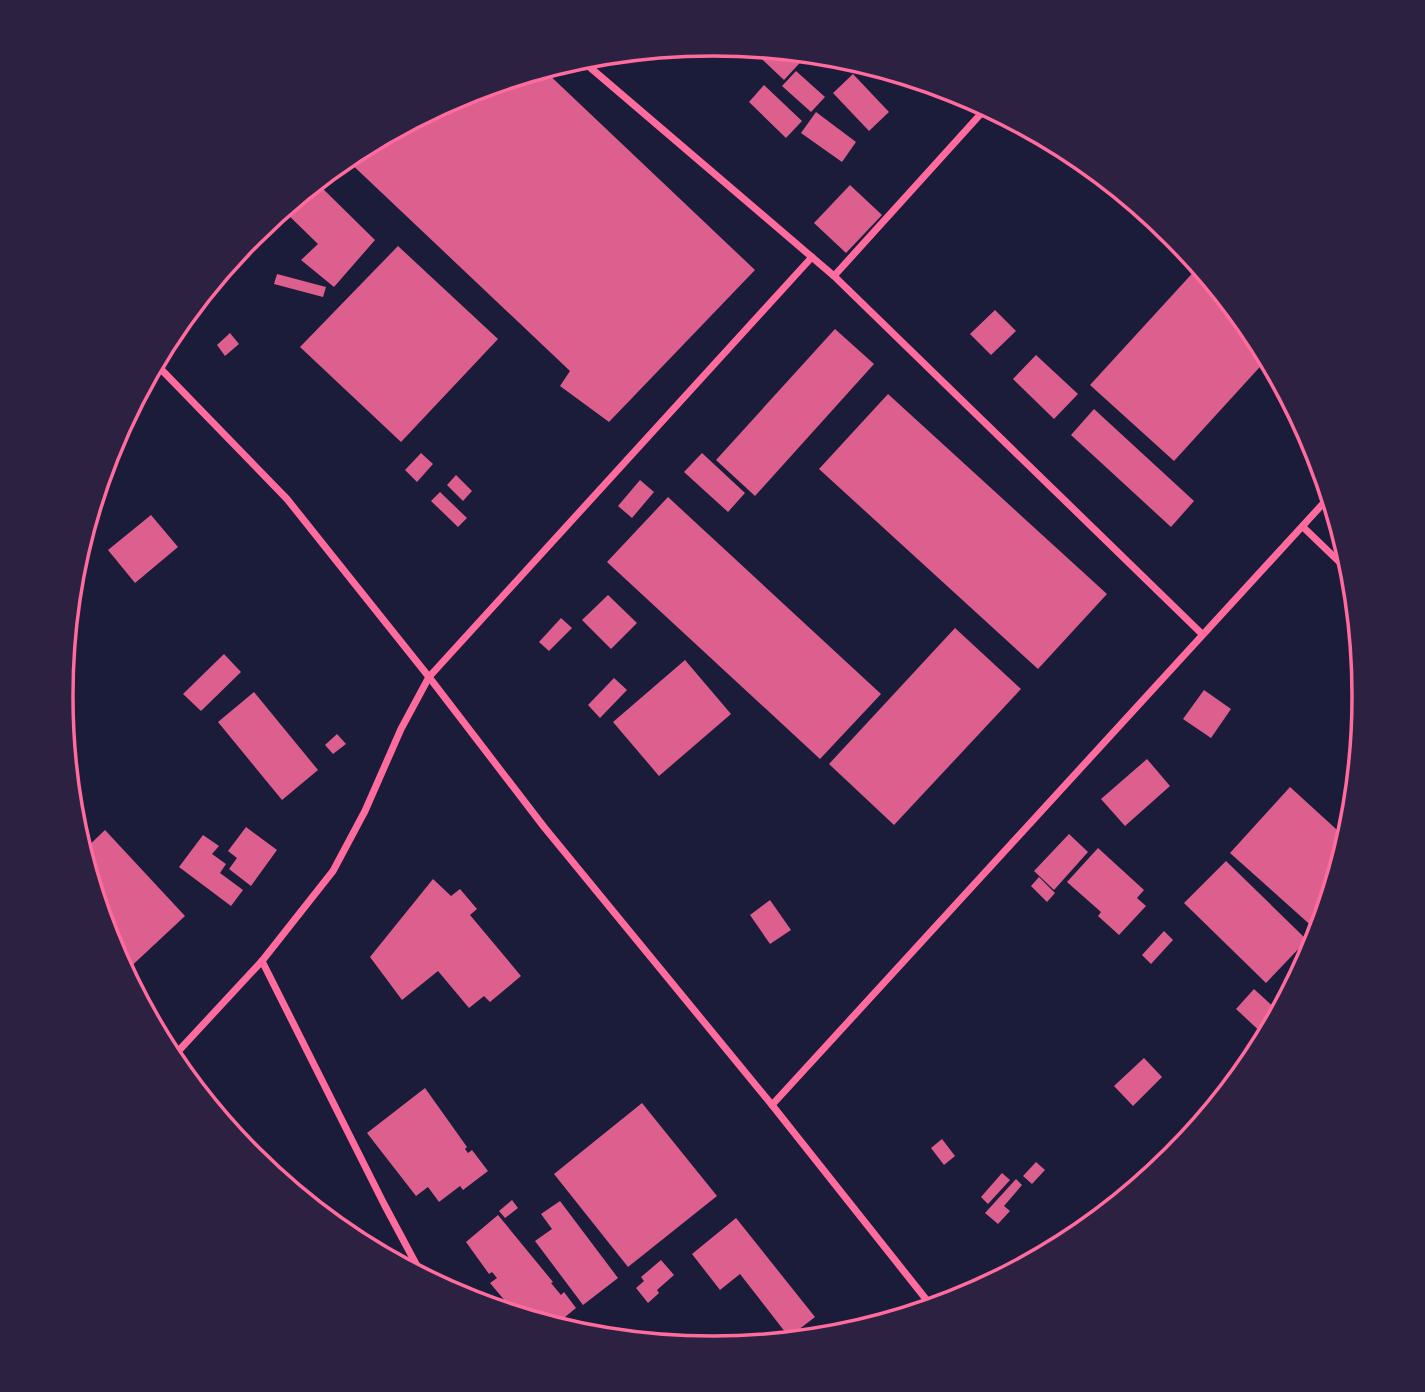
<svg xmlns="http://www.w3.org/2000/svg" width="1425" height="1392" viewBox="0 0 1425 1392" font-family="'Fira Sans Condensed',sans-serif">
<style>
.building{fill:#dd5f8e}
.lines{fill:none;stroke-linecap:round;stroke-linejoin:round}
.minor{stroke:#ff6b9d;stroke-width:7}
.rim{fill:none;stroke:#ff6b9d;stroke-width:3.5}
</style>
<rect width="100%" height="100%" fill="#1b1b3a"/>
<g class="building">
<polygon points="749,47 809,53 784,80"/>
<polygon points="543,69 755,270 609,422 560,386 570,371 345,158 463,93"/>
<polygon points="796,71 825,97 811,112 782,86"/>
<polygon points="853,74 889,112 869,131 833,93"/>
<polygon points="764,85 802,121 786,138 749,102"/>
<polygon points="816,112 856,142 842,162 801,133"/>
<polygon points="316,182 375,240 334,287 301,260 318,244 282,209"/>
<polygon points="850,185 882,215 846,253 814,223"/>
<polygon points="398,246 498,339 401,442 300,347"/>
<polygon points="1199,266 1255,334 1268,358 1174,461 1090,385"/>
<polygon points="277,274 326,287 323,297 274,284"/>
<polygon points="995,310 1016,331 991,355 970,334"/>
<polygon points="835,329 874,364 755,496 716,460"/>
<polygon points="230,333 239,344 225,356 217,345"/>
<polygon points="1036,355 1078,394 1054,419 1013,379"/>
<polygon points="888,394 1107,594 1038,669 819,469"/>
<polygon points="1094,409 1194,501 1171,527 1071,435"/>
<polygon points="421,453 433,464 417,482 405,470"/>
<polygon points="702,453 745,493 728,512 684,472"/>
<polygon points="456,475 472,491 463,501 447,485"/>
<polygon points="640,480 654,492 632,518 618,506"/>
<polygon points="440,492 467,518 458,527 431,501"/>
<polygon points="668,497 881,694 820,759 607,562"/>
<polygon points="151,515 178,547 135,583 108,550"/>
<polygon points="608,595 637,623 611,649 582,620"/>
<polygon points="561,618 572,628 549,651 539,642"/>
<polygon points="955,628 1021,689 894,825 829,764"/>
<polygon points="224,654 241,672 201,711 183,694"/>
<polygon points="685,660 731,714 659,776 613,722"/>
<polygon points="614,678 627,690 600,718 588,705"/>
<polygon points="1204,690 1231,709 1211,738 1183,719"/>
<polygon points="254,692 318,770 282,800 218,722"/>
<polygon points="337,734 346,744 333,754 325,745"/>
<polygon points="1147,759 1170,786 1125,826 1101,799"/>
<polygon points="1290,787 1347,839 1322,923 1316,930 1230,853"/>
<polygon points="246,827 277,850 251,886 229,869 237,858 228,851"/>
<polygon points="105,830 185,916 124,973 110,945 82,852"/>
<polygon points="1069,834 1088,852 1054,890 1034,871"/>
<polygon points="203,835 219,846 212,854 226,864 220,873 243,890 231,906 179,867"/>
<polygon points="1098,848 1144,890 1137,898 1146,906 1119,935 1098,916 1101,912 1067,882"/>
<polygon points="1226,861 1307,940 1266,983 1184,903"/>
<polygon points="1039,877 1055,893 1047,902 1031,886"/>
<polygon points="433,879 451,896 460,889 477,909 470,915 521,976 490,1002 484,996 469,1008 438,971 402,1000 370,957"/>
<polygon points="770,900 791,930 770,944 750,915"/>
<polygon points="1164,931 1173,940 1151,964 1142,955"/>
<polygon points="1254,989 1279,1012 1266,1037 1236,1009"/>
<polygon points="1144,1058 1162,1077 1133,1106 1114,1086"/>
<polygon points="425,1088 467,1147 465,1149 468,1153 472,1150 488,1171 463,1190 460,1186 439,1202 428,1187 416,1196 367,1133"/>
<polygon points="642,1103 717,1196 628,1267 554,1174"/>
<polygon points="942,1139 955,1156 944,1165 931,1148"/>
<polygon points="1036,1162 1045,1170 1032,1184 1023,1176"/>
<polygon points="1002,1173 1010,1180 988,1204 981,1197"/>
<polygon points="1016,1179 1022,1185 1004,1206 1010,1211 998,1224 985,1213"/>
<polygon points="512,1200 518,1208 505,1218 499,1211"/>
<polygon points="560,1201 618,1278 583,1305 535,1241 552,1229 541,1214"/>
<polygon points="498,1215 553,1282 551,1283 561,1295 564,1292 576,1308 554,1326 517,1315 490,1283 497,1278 492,1272 489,1274 466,1242"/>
<polygon points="736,1218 815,1317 789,1337 740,1274 720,1290 692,1254"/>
<polygon points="661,1260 674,1275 657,1290 659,1293 648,1303 636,1288 644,1281 641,1277"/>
</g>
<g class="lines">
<g class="minor">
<polyline points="579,58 834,276 1202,634"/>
<polyline points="834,276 987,107"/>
<polyline points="155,363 287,499 429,677 544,827 772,1105 933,1308"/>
<polyline points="1303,527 1353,575"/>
<polyline points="262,961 384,1204 423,1277"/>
<polyline points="171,1059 262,961 333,871 365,811 401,729 429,677 812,257"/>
<polyline points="772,1105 1330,496"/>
</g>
</g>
<path d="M0 0H1425V1392H0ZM712 56H713A639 639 0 0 1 1352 695V697A639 639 0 0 1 713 1336H712A639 639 0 0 1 73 697V695A639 639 0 0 1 712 56Z" fill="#2d2142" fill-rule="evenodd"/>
<path class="rim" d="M712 56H713A639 639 0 0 1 1352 695V697A639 639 0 0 1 713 1336H712A639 639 0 0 1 73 697V695A639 639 0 0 1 712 56Z"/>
</svg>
